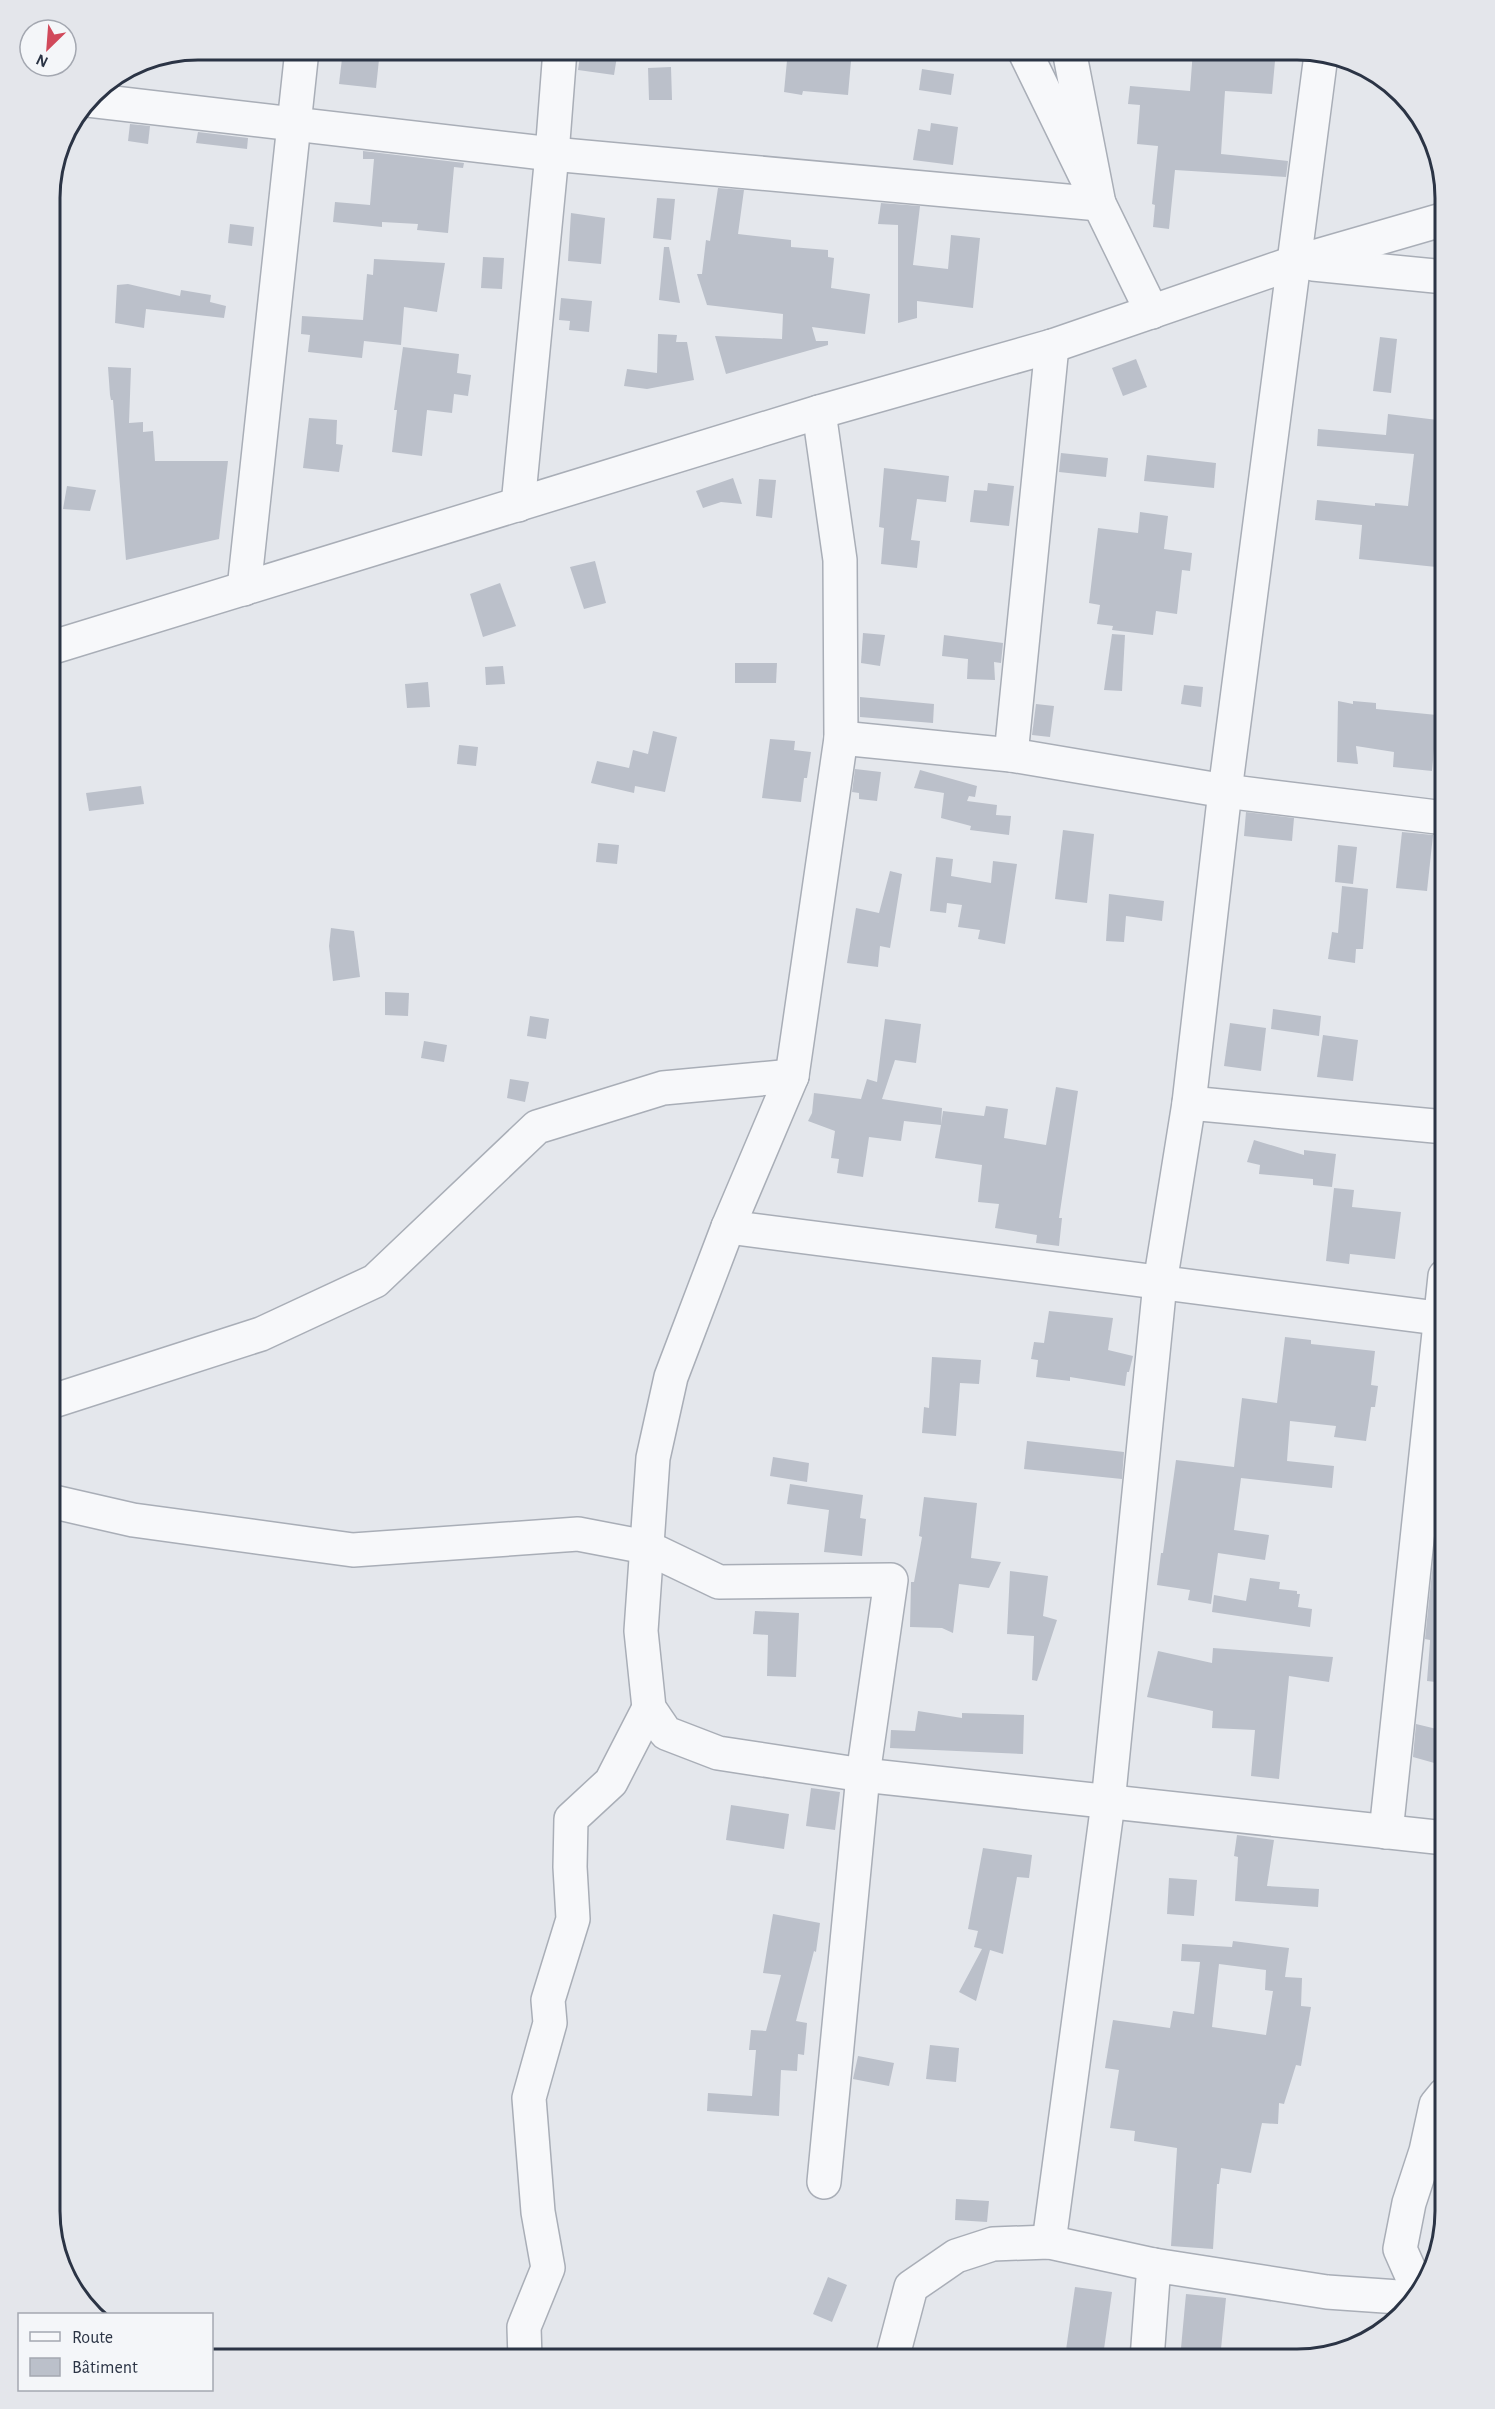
<svg xmlns="http://www.w3.org/2000/svg" width="1495" height="2409" viewBox="0 0 1495 2409" font-family="'Alegreya Sans',sans-serif">
<style>
.building{fill:#bbc0ca;fill-rule:evenodd}
.lines{fill:none;stroke-linecap:round;stroke-linejoin:round}
.minor-casing{stroke:#a9aeb7;stroke-width:36}
.minor{stroke:#f7f8fa;stroke-width:33}
.rim{fill:none;stroke:#2b3445;stroke-width:3}
</style>
<rect width="100%" height="100%" fill="#e4e7ec"/>
<g class="building">
<polygon points="343,50 380,50 376,88 339,84"/>
<polygon points="581,50 618,50 614,75 578,70"/>
<polygon points="788,50 852,50 848,95 803,91 802,95 784,92"/>
<polygon points="1193,50 1276,50 1272,94 1225,91 1221,154 1288,161 1286,177 1175,170 1169,229 1153,227 1155,205 1152,204 1158,146 1137,144 1140,105 1128,104 1130,86 1190,91"/>
<polygon points="671,67 672,100 649,100 648,68"/>
<polygon points="922,69 954,74 951,95 919,90"/>
<polygon points="931,123 958,127 953,165 913,160 918,129 930,131"/>
<polygon points="130,124 150,126 148,144 128,141"/>
<polygon points="198,132 248,138 247,149 196,143"/>
<polygon points="363,151 464,163 463,168 454,167 448,233 417,230 418,224 382,222 382,227 333,222 335,202 370,205 374,159 363,159"/>
<polygon points="718,188 744,190 738,234 791,240 791,247 828,250 828,257 834,258 831,288 870,294 865,334 812,327 816,341 828,341 828,345 726,374 715,336 782,339 783,314 707,305 697,274 702,274 706,240 710,241"/>
<polygon points="657,198 675,199 671,240 653,238"/>
<polygon points="881,203 920,206 913,265 948,269 951,235 980,238 973,308 917,301 917,318 898,323 898,225 878,224"/>
<polygon points="571,213 605,218 601,264 568,261"/>
<polygon points="230,224 254,227 252,246 228,243"/>
<polygon points="664,247 669,247 680,303 659,300"/>
<polygon points="483,257 504,258 502,289 481,288"/>
<polygon points="374,259 445,263 437,312 404,307 401,345 364,341 362,358 308,352 310,335 301,334 302,316 363,320 367,274 373,275"/>
<polygon points="128,284 180,296 181,290 211,295 210,302 226,306 224,318 146,309 144,328 115,323 117,285"/>
<polygon points="561,298 592,301 589,332 569,330 570,321 559,320"/>
<polygon points="658,334 677,335 676,342 687,342 694,380 647,389 624,386 627,369 657,373"/>
<polygon points="1380,337 1397,339 1391,393 1373,391"/>
<polygon points="403,347 459,354 457,373 471,375 468,396 454,394 452,413 427,410 422,456 392,452 397,410 394,410"/>
<polygon points="1136,359 1147,387 1123,396 1112,368"/>
<polygon points="108,367 131,368 129,423 143,422 143,432 153,431 155,461 228,461 219,539 126,560 113,400 111,400 110,395"/>
<polygon points="1388,414 1446,421 1446,442 1440,442 1436,487 1446,488 1446,568 1359,559 1362,525 1315,520 1317,500 1375,506 1375,503 1408,506 1414,454 1317,446 1318,429 1386,435"/>
<polygon points="309,418 337,420 336,444 343,445 339,472 303,468"/>
<polygon points="1061,453 1108,458 1106,477 1059,472"/>
<polygon points="1147,455 1216,463 1214,488 1144,481"/>
<polygon points="884,468 949,476 946,502 917,499 911,540 920,541 917,568 881,564 884,528 879,527"/>
<polygon points="733,478 742,504 721,502 703,508 696,491"/>
<polygon points="759,479 776,480 772,518 756,516"/>
<polygon points="988,483 1014,486 1009,526 970,522 974,490 987,491"/>
<polygon points="67,486 96,490 90,511 63,509"/>
<polygon points="1140,512 1168,516 1164,549 1192,553 1190,571 1182,570 1177,614 1156,611 1153,635 1112,630 1113,626 1097,624 1100,605 1089,603 1098,528 1138,533"/>
<polygon points="595,561 606,603 584,609 570,567"/>
<polygon points="500,583 516,626 483,637 470,594"/>
<polygon points="863,633 885,635 880,666 861,663"/>
<polygon points="1112,634 1125,635 1122,691 1104,690"/>
<polygon points="944,635 1003,643 1001,663 994,662 995,680 967,679 968,659 942,656"/>
<polygon points="735,663 777,663 776,683 735,683"/>
<polygon points="503,666 505,684 486,685 485,667"/>
<polygon points="428,682 430,707 407,708 405,684"/>
<polygon points="1184,685 1203,687 1201,707 1181,704"/>
<polygon points="860,697 934,704 933,723 860,717"/>
<polygon points="1338,701 1353,704 1353,701 1376,703 1376,709 1437,715 1432,771 1393,767 1394,752 1356,746 1358,764 1337,762"/>
<polygon points="1036,704 1054,706 1050,737 1032,735"/>
<polygon points="653,731 677,737 665,792 635,786 634,793 591,783 597,761 629,768 633,750 648,754"/>
<polygon points="770,739 795,741 794,750 811,752 807,778 804,778 801,802 762,798"/>
<polygon points="459,745 478,747 476,766 457,764"/>
<polygon points="855,769 881,772 877,801 859,799 859,793 852,792"/>
<polygon points="920,770 977,786 975,797 969,796 967,801 997,805 996,815 1011,816 1009,835 970,830 971,826 941,818 944,793 914,788"/>
<polygon points="141,786 144,804 89,811 86,793"/>
<polygon points="1246,812 1294,818 1292,841 1244,836"/>
<polygon points="1063,830 1094,834 1087,903 1055,899"/>
<polygon points="1402,832 1433,835 1427,891 1396,888"/>
<polygon points="598,843 619,845 617,864 596,862"/>
<polygon points="1338,845 1357,847 1353,884 1335,882"/>
<polygon points="936,857 953,859 951,876 991,883 993,861 1017,864 1005,944 978,939 980,930 958,927 962,905 947,903 946,913 930,911"/>
<polygon points="890,871 902,874 890,948 880,946 878,967 847,963 856,908 879,913"/>
<polygon points="1342,886 1368,889 1363,949 1356,949 1355,963 1328,959 1332,932 1338,933"/>
<polygon points="1109,894 1164,901 1162,921 1126,916 1124,942 1106,941"/>
<polygon points="331,928 354,931 360,977 333,981 329,946"/>
<polygon points="385,992 409,993 408,1016 385,1015"/>
<polygon points="1273,1009 1321,1016 1319,1036 1271,1029"/>
<polygon points="530,1016 549,1019 546,1039 527,1036"/>
<polygon points="885,1019 921,1024 916,1063 895,1060 882,1099 942,1108 941,1125 943,1111 984,1116 986,1106 1008,1109 1004,1138 1046,1145 1056,1087 1078,1091 1059,1218 1062,1218 1059,1246 1036,1243 1037,1235 995,1228 999,1204 978,1202 982,1165 935,1158 941,1125 904,1121 901,1141 869,1137 863,1177 837,1173 839,1159 831,1158 835,1131 808,1121 812,1113 814,1093 861,1099 867,1079 877,1082"/>
<polygon points="1230,1023 1266,1028 1261,1071 1224,1066"/>
<polygon points="1323,1035 1358,1040 1353,1081 1317,1077"/>
<polygon points="424,1041 447,1045 444,1062 421,1058"/>
<polygon points="510,1079 529,1082 525,1102 507,1098"/>
<polygon points="1254,1140 1304,1155 1304,1150 1336,1154 1332,1187 1313,1185 1313,1179 1259,1174 1260,1165 1247,1162"/>
<polygon points="1334,1188 1354,1190 1352,1207 1401,1212 1395,1259 1350,1254 1349,1264 1326,1261"/>
<polygon points="1049,1311 1113,1318 1108,1350 1133,1356 1129,1372 1127,1372 1125,1386 1070,1377 1070,1381 1036,1377 1038,1360 1031,1359 1034,1342 1044,1343"/>
<polygon points="1285,1337 1311,1340 1311,1344 1375,1351 1371,1385 1378,1386 1375,1407 1371,1407 1366,1441 1334,1437 1336,1426 1290,1421 1287,1461 1334,1466 1332,1488 1241,1478 1234,1530 1269,1535 1265,1560 1218,1553 1211,1604 1188,1600 1190,1590 1157,1585 1161,1553 1163,1553 1176,1460 1234,1467 1242,1398 1277,1403"/>
<polygon points="932,1357 981,1360 979,1384 960,1383 956,1436 922,1433 924,1407 929,1408"/>
<polygon points="1027,1441 1124,1452 1122,1479 1024,1469"/>
<polygon points="773,1457 809,1463 807,1482 770,1476"/>
<polygon points="790,1484 863,1495 860,1518 866,1519 862,1556 824,1552 829,1510 787,1504"/>
<polygon points="924,1497 977,1503 971,1558 1001,1562 989,1588 959,1584 953,1633 942,1628 910,1627 911,1582 914,1582 922,1537 919,1536"/>
<polygon points="1434,1553 1445,1553 1445,1683 1427,1681 1430,1642 1430,1640 1425,1639"/>
<polygon points="1010,1571 1048,1576 1043,1616 1057,1620 1037,1681 1032,1680 1034,1636 1007,1634"/>
<polygon points="1250,1578 1280,1582 1279,1589 1297,1591 1297,1594 1300,1594 1298,1607 1312,1609 1310,1627 1212,1612 1214,1595 1246,1601"/>
<polygon points="755,1611 799,1613 796,1677 767,1676 768,1635 753,1634"/>
<polygon points="1213,1648 1333,1657 1329,1682 1289,1676 1279,1779 1251,1776 1255,1730 1212,1728 1213,1711 1147,1697 1158,1651 1212,1663"/>
<polygon points="918,1711 962,1718 962,1713 1024,1715 1023,1754 890,1748 891,1730 915,1731"/>
<polygon points="1416,1724 1445,1731 1445,1766 1413,1757"/>
<polygon points="811,1788 840,1792 835,1830 806,1826"/>
<polygon points="731,1805 789,1814 784,1849 726,1840"/>
<polygon points="1237,1835 1274,1840 1267,1886 1319,1889 1318,1907 1235,1901 1238,1857 1234,1856"/>
<polygon points="983,1848 1032,1855 1029,1878 1017,1877 1003,1954 990,1950 976,2001 959,1992 982,1949 974,1947 978,1931 968,1929"/>
<polygon points="1169,1878 1197,1880 1194,1916 1167,1914"/>
<polygon points="773,1914 820,1923 816,1952 814,1951 796,2021 807,2023 804,2055 798,2054 797,2071 781,2070 779,2116 707,2111 708,2093 752,2096 756,2050 749,2050 751,2030 766,2031 781,1975 763,1973"/>
<path d="M1233 1941 1289 1948 1285 1977 1302 1978 1301 2006 1311 2007 1301 2066 1296 2065 1284 2104 1279 2103 1278 2124 1262 2123 1251 2173 1221 2168 1219 2184H1217L1213 2249 1171 2246 1177 2148 1134 2141 1135 2131 1110 2128 1119 2070 1105 2068 1113 2020 1170 2028 1173 2011 1194 2014 1200 1962 1181 1961 1182 1944 1232 1947ZM1219 1964 1266 1970 1265 1990 1273 1991 1266 2035 1212 2027Z"/>
<polygon points="930,2045 959,2048 956,2082 926,2079"/>
<polygon points="858,2056 894,2063 889,2086 853,2079"/>
<polygon points="956,2199 989,2201 987,2222 955,2220"/>
<polygon points="828,2277 847,2285 832,2322 813,2314"/>
<polygon points="1075,2287 1112,2292 1103,2356 1066,2350"/>
<polygon points="1186,2294 1226,2298 1220,2359 1180,2359"/>
</g>
<g class="lines">
<g class="minor-casing">
<g id="minor">
<polyline points="1024,50 1152,312"/>
<polyline points="88,100 552,154 1099,204 1069,50"/>
<polyline points="1313,264 1445,277"/>
<polyline points="819,412 840,560 841,738 792,1076 728,1227 671,1377 653,1458 641,1631 649,1708 666,1733 718,1753 863,1775 1445,1838"/>
<polyline points="518,505 552,154 560,50"/>
<polyline points="244,589 302,50"/>
<polyline points="50,648 819,412 1052,346 1296,262 1445,219"/>
<polyline points="841,738 1011,755 1225,791 1445,818"/>
<polyline points="1011,755 1052,346"/>
<polyline points="1189,1103 1445,1127"/>
<polyline points="728,1227 1445,1319"/>
<polyline points="50,1402 261,1334 375,1281 537,1127 663,1088 792,1076"/>
<polyline points="50,1501 133,1520 353,1550 578,1534 646,1547 719,1582 891,1580 863,1775 824,2182"/>
<polyline points="1386,1832 1445,1276"/>
<polyline points="1049,2242 1108,1803 1160,1283 1189,1103 1225,791 1321,55"/>
<polyline points="1419,2292 1400,2249 1409,2203 1426,2151 1436,2105 1445,2094"/>
<polyline points="525,2359 524,2327 548,2268 538,2212 529,2098 550,2023 548,2000 573,1919 570,1867 571,1819 611,1782 649,1708"/>
<polyline points="892,2359 911,2287 956,2256 993,2244 1049,2242 1154,2265"/>
<polyline points="1147,2359 1154,2265 1327,2292 1413,2298"/>
</g>
</g>
<use href="#minor" class="minor"/>
</g>
<path d="M0 0H1495V2409H0ZM198 60H1297A138 138 0 0 1 1435 198V2211A138 138 0 0 1 1297 2349H198A138 138 0 0 1 60 2211V198A138 138 0 0 1 198 60Z" fill="#e4e6eb" fill-rule="evenodd"/>
<path class="rim" d="M198 60H1297A138 138 0 0 1 1435 198V2211A138 138 0 0 1 1297 2349H198A138 138 0 0 1 60 2211V198A138 138 0 0 1 198 60Z"/>
<rect x="18" y="2313" width="195" height="78" fill="#f4f6f9" stroke="#a4a8b1" stroke-width="1.5"/>
<rect x="30" y="2332" width="30" height="9" fill="#f7f8fa" stroke="#a4a8b1" stroke-width="1.5"/>
<text x="72" y="2343" font-size="18" fill="#2b3445">Route</text>
<rect x="30" y="2358" width="30" height="18" fill="#bbc0ca" stroke="#a4a8b1" stroke-width="1.5"/>
<text x="72" y="2373" font-size="18" fill="#2b3445">Bâtiment</text>
<g transform="translate(48 48) rotate(205)"><circle r="28" fill="#f4f6f9" stroke="#a4a8b1" stroke-width="1.5"/>
<path d="M0-4.5L10 22L0 15L-10 22Z" fill="#d1495b"/>
<text y="-9" font-size="16" font-weight="bold" text-anchor="middle" fill="#2b3445">N</text>
</g>
</svg>
